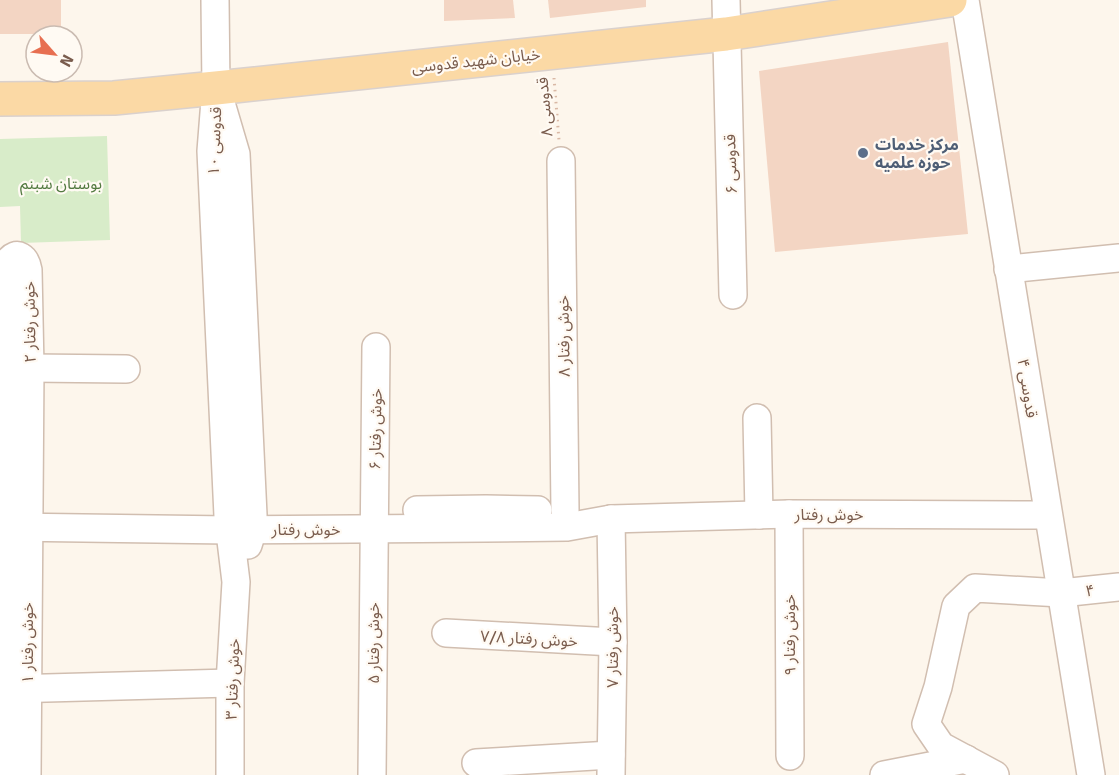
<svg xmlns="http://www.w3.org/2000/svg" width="1119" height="775" viewBox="0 0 1119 775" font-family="Signika,'Noto Sans Arabic',sans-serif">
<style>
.green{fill:#d8ecc9}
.building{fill:#f3d5c3}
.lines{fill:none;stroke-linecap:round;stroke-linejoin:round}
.minor-casing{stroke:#d1beb0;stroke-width:30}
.major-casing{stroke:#dad1cd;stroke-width:36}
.path{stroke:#d9b8a5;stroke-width:3;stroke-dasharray:1.5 4.5;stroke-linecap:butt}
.minor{stroke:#fff;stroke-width:27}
.major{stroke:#fbd9a5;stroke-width:33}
.service-dot{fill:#5c6f8a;stroke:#fffaf3;stroke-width:2}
.labels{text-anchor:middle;stroke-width:4.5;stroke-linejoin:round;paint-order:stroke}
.street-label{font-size:16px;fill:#7a5c4d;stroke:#fffaf3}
.service-label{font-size:16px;font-weight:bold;fill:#4e5e75;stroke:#fffaf3;text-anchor:start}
.park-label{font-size:16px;fill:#537a41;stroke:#fffaf3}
</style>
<rect width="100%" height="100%" fill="#fdf6ec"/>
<polygon class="green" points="107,136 110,240 21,243 20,206 0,207 0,139"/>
<g class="building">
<rect x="0" y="0" width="61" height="34"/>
<polygon points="444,0 513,0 515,18 444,21"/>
<polygon points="548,0 646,0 646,7 550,18"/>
<polygon points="948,42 968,234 775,252 759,71"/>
</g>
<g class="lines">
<g class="minor-casing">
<g id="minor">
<polyline points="215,0 216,88 211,151 228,516 236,582 230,683 230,775"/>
<polyline points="726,0 733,295"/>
<polyline points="965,0 1091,775"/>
<polyline points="221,103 236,154 253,515 253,529 248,545"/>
<polyline points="561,161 565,511"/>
<polyline points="1008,269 1119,258"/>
<polyline points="30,368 126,369"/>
<polyline points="757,418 759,515"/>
<polyline points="417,510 486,509 538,510"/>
<polyline points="789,514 790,756"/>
<polyline points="611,519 613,642 611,775"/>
<polyline points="10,527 229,530 485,528 567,527 611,519 789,514 1048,515"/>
<polyline points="446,633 613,642"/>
<polyline points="10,689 230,683"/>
<polyline points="476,763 611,755"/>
<path d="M10 775 8 262C17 249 26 258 28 270L30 368 27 775"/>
<polyline points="372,775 376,347"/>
<polyline points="884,775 966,759"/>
<polyline points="995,775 941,746 926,724 938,687 956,606 975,588 1061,593 1119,587"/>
</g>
</g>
<g class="major-casing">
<polyline id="major" points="0,99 114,98 216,88 726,34 950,0"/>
</g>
<polyline class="path" points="554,78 559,140"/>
<use href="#minor" class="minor"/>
<use href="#major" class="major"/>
</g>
<circle class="service-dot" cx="863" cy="153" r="6"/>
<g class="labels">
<g class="street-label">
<text transform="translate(476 60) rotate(-6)" y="6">خیابان شهید قدوسی</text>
<text transform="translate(544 107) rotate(-95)" y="6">قدوسی ۸</text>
<text transform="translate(214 141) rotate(-88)" y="6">قدوسی ۱۰</text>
<text transform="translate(730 164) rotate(-92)" y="6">قدوسی ۶</text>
<text transform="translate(29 322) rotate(-91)" y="6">خوش رفتار ۲</text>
<text transform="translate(563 336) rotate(-91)" y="6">خوش رفتار ۸</text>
<text transform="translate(1028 388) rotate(81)" y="6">قدوسی ۴</text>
<text transform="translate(375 429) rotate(-89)" y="6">خوش رفتار ۶</text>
<text x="829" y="520">خوش رفتار</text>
<text x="306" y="535">خوش رفتار</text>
<text transform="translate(1090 590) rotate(-6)" y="6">۴</text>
<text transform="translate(789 635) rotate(-90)" y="6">خوش رفتار ۹</text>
<text transform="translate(529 638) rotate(3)" y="6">خوش رفتار ۷/۸</text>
<text transform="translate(27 643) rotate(-90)" y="6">خوش رفتار ۱</text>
<text transform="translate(373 643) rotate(-90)" y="6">خوش رفتار ۵</text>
<text transform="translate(612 647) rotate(-90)" y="6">خوش رفتار ۷</text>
<text transform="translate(232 679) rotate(-88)" y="6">خوش رفتار ۳</text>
</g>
<g class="service-label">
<text x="875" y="150">مرکز خدمات<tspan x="875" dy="18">حوزه علمیه</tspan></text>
</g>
<g class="park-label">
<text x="61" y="189">بوستان شبنم</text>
</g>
</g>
<g transform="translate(54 54) rotate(118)"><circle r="28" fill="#fffaf3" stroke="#cabbb1" stroke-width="1.5"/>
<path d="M0-4.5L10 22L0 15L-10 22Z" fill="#e76f51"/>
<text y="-9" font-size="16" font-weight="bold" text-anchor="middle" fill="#7a5c4d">N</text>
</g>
</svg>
